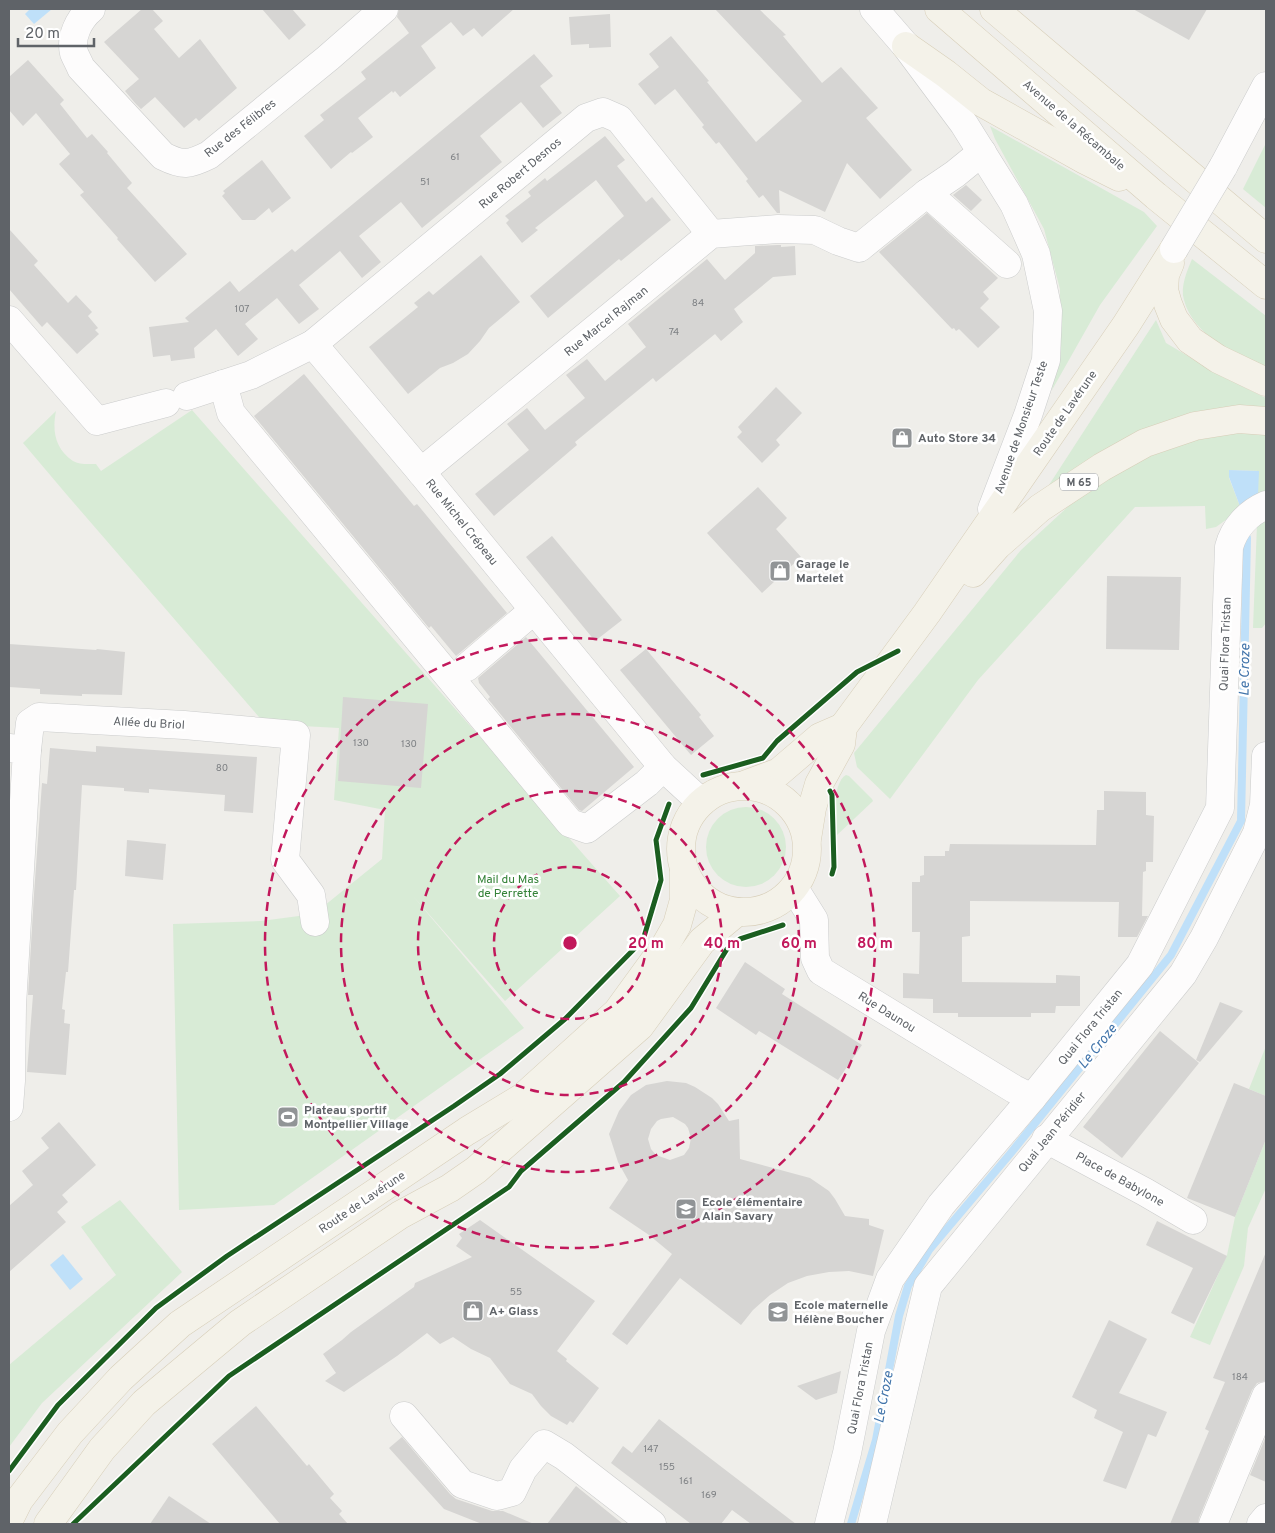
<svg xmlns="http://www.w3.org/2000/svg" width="1275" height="1533" viewBox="0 0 1275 1533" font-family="Overpass,sans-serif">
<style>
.green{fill:#d8ebd6}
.water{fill:#bfe0f9}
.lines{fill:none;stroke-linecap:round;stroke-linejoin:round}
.stream{stroke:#bfe0f9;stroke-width:8}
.building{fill:#d6d5d3;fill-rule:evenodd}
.minor-casing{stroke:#cbcccc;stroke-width:29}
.major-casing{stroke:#d7ceb8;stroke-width:29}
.minor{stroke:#fdfcfc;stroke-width:28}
.major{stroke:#f4f2e9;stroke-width:28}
.minor-bridge-casing{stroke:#cbcccc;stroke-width:29;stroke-linecap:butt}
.minor-bridge{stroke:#fdfcfc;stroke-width:28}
.cycleway-casing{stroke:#fff;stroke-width:8}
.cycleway{stroke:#1b5e20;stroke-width:5}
.ring{fill:none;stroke:#c2185b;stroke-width:2.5;stroke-dasharray:9 6}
.labels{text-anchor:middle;stroke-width:5;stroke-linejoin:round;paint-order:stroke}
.number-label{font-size:10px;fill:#7e8184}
.shield{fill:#fff;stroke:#8f9295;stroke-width:1}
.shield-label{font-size:11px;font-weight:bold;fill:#5f6368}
.street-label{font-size:12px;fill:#5f6368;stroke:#fff}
.poi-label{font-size:12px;font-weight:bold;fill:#5f6368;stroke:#fff;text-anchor:start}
.park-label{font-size:12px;fill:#348238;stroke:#fff}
.water-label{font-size:14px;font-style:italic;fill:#4174aa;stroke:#fff}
.centre{fill:#c2185b;stroke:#fff;stroke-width:2.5}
.ring-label{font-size:15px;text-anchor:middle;font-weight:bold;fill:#c2185b;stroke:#fff;stroke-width:5;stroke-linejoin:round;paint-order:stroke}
</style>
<rect width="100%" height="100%" fill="#efeeea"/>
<g class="green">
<polygon points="990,126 1144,212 1157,226 1100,305 1052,390 1059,342 1060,289 1044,229 995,139"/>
<polygon points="1266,143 1266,208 1243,189"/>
<path d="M1192 259 1266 316V371C1237 356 1193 335 1184 300 1180 287 1187 271 1192 259Z"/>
<polygon points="1156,320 1166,343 1223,377 1266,398 1266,409 1049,485"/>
<path d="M192 410 620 896 505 1001 413 896 524 1028 274 1205 179 1210 173 924 261 921 314 914 382 859 385 810 334 800 339 728 265 724 67 495 23 443 56 411C52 431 55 449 73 461 79 465 89 464 96 464L101 471Z"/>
<polygon points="1224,432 1266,432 1266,492 1258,495 1258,471 1229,470 1229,478 1241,509 1216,527 1206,529 1205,506 1135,507 978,680 890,799 857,767 854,753 1021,550 1073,502 1092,486 1146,456 1171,447"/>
<polygon points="1266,517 1266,623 1262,628 1253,628 1257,524"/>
<path d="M846 775 849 776 872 799 873 801 837 835C834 822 832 783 846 775Z"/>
<circle cx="746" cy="847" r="40"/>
<polygon points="1266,1046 1266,1096 1249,1089"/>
<polygon points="1266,1139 1266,1188 1248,1228 1244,1266 1210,1345 1190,1337 1227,1255 1235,1217"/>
<polygon points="120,1200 182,1272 42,1403 9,1447 9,1365 116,1275 81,1227"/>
</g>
<g class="water">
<polygon points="30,9 52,9 34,24 25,14"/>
<polygon points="1229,470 1259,471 1258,495 1241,509 1229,477"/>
<polygon points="63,1254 83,1279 70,1290 50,1265"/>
</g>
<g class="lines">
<polyline class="stream" points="851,1524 876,1440 899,1316 908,1286 929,1250 1010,1154 1171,955 1241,821 1247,538"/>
</g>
<g class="building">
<polygon points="142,9 152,9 163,21 154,29 179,58 200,39 237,88 199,121 196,118 184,128 155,97 141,109 135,103 125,91 139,79 104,42"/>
<polygon points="262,9 292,9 306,25 289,40"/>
<polygon points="399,9 514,9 482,37 474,28 463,36 451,22 421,46 436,68 400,97 395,91 393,93 392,91 358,118 373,137 352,153 351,152 331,169 304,136 324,120 320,115 366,79 361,72 409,33 397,17"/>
<polygon points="715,9 759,9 786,35 783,36 822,83 841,67 878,108 866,118 912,170 880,199 847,163 825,212 779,190 780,213 777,213 763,195 759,198 746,181 748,179 719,142 716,144 702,127 704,125 675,89 655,105 638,84 659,67 649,54 671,36 709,81 707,82 756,142 802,101"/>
<polygon points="1133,9 1207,9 1189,40"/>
<polygon points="610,14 611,47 589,48 589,44 571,45 569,17"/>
<polygon points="534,54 553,76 540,86 562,113 543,128 521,102 480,136 502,162 422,228 401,202 359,236 381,262 362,278 340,251 299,285 319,309 299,324 277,298 245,324 258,339 238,356 216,329 194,348 195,358 171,361 170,355 153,357 149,327 189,322 185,318 230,281 239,292 292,249 295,252"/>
<polygon points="28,60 64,100 60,104 87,138 92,134 108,152 107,153 132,183 127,188 187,254 155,282 117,239 118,238 80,195 84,192 59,164 70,154 36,113 23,126 9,110 9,77"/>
<polygon points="605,136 625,160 617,166 646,202 652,197 671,220 621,261 619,259 548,318 530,296 624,216 596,180 535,228 538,230 522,243 506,223 509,220 505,216 531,196 528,192 545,178 547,181"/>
<polygon points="262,160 291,198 272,213 269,208 255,220 242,220 222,196 225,193 223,191"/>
<polygon points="966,185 982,200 971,211 953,195"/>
<polygon points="927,213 998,278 983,292 989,299 980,308 1000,327 978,348 959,329 956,331 954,328 952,329 879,252"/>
<polygon points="9,229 38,261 34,265 68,303 76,295 92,312 88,316 98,328 95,330 99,334 77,354 47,322 42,327 9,289"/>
<polygon points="778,245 781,245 781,247 795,246 796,275 773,277 734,309 743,322 721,341 715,334 656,382 653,378 575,442 577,445 494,516 475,494 529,450 507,424 527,408 545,430 585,398 566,375 587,359 605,381 646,347 628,324 707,259 725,280 755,253 755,246"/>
<polygon points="481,255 520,302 489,328 480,341 468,354 453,363 440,368 408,394 369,347 418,307 414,303 429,291 433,295"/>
<polygon points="304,374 414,506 417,504 507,613 456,656 431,626 429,628 254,416"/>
<polygon points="776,387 802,413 776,440 780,445 762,463 737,437 742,432 738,427"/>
<polygon points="758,487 787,518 776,529 801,557 762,593 707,533"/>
<polygon points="552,536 622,620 595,641 526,557"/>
<polygon points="1107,576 1181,577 1179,650 1106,649"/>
<polygon points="526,637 634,767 582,811 579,810 488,699 490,697 479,683 478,678"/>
<polygon points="9,644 96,650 97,649 125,652 122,695 82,694 82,696 40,694 40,689 9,687"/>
<polygon points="646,649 701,715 699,717 714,736 691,755 620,670"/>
<polygon points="343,697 428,704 421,788 338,781"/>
<polygon points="96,746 257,757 253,813 224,811 225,795 149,789 149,793 124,791 124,788 82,785 76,890 74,890 68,972 66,972 62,1009 65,1010 64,1023 70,1024 66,1075 27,1072 33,995 28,995 34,894 42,783 47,784 50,748 96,752"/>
<polygon points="1104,791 1146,792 1146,815 1154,816 1153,862 1146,862 1146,871 1143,872 1142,916 1148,916 1137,937 1118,937 1119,902 970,901 970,936 962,937 962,982 1056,983 1056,975 1080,976 1080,1006 1056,1006 1055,1013 1031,1013 1031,1017 958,1017 958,1013 933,1013 933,999 903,998 903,973 919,974 920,932 912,932 912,882 920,882 920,876 924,875 924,856 945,856 945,851 949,851 950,844 1096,845 1097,810 1104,810"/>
<polygon points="127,840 166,844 163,880 125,876"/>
<polygon points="745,962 785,989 782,994 862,1045 838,1080 759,1031 756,1035 716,1008"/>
<polygon points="1220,1002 1243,1011 1200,1062 1196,1060"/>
<polygon points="1160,1031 1199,1063 1122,1158 1083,1127"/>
<path d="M667 1081 686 1083 695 1087 712 1098 718 1104 729 1121 739 1119 740 1159 810 1178 829 1191 835 1199 845 1216 869 1219V1225L884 1230 873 1276 849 1271 829 1272 807 1276 788 1283 770 1295 753 1310 741 1325 680 1278 627 1345 612 1334 672 1254 649 1235 609 1208 628 1180 618 1162 609 1134 619 1111 631 1095 646 1085ZM673 1117 685 1124 688 1128 691 1138 689 1148 684 1155 670 1160 656 1155 651 1149 648 1139 651 1129 657 1121 661 1119Z"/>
<polygon points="1234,1083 1266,1096 1266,1139 1235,1217 1187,1198"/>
<polygon points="59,1122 96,1165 62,1195 68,1202 57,1212 66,1222 9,1272 9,1206 33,1185 22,1171 49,1148 41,1138"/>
<polygon points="480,1220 595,1301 557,1351 567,1359 566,1361 599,1388 573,1423 570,1421 567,1425 551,1416 541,1406 532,1394 510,1384 490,1358 471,1349 453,1337 440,1344 427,1333 397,1356 344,1392 325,1381 336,1373 323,1354 342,1340 351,1332 414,1287 415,1283 472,1257 456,1246 462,1238 459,1234"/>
<polygon points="1157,1221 1227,1256 1194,1324 1171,1313 1193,1268 1146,1245"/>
<polygon points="1266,1252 1266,1381 1257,1383 1252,1390 1199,1518 1198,1524 1170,1524 1209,1431 1205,1429 1225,1382 1213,1378"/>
<polygon points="1109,1320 1147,1339 1119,1393 1167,1412 1156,1437 1148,1434 1126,1489 1103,1481 1123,1432 1094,1418 1097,1410 1072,1397"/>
<polygon points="841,1371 837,1393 816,1400 797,1386"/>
<polygon points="256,1406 307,1466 309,1464 334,1494 330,1498 342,1511 339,1514 348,1524 280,1524 212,1444"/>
<polygon points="659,1419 796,1524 751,1524 732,1510 721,1524 691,1524 611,1463 623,1446 632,1453"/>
<polygon points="1266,1436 1266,1482 1250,1475"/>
<polygon points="402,1437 450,1494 456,1499 492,1511 503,1511 534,1524 482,1524 444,1509 389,1448"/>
<polygon points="576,1486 623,1524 547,1524"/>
<polygon points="169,1496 211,1524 150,1524"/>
</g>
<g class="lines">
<g class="minor-casing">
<g id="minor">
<path d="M91 9C79 19 70 37 74 53 76 58 79 63 81 68L163 156C183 166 189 165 209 155L328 58 384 9"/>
<polyline points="874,9 906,46 964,124 1014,204 1036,254 1048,311 1046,360 1028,415 992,509"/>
<polyline points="1223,167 1266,86"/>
<polyline points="927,193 955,174 982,152"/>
<polyline points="9,320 97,421 166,403"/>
<polyline points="313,344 586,118 603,112 619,119 711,234"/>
<polyline points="223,384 231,413 570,823 587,829 647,783 663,767"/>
<polyline points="187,396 251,375 313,344 421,472 663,767 701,802"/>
<polyline points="421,472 711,234 778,229 815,230 838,241 859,248 927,193 1007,264"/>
<polyline points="467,667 534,610"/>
<polyline points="9,748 27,750 12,1006 11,1081 9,1107"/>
<polyline points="27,750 30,723 39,717 184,725 296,735 285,860 311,895 315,922"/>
<polyline points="794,888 814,920 815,958 821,971 1014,1089 1032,1098"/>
<polyline points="1046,1139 1145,1192 1193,1220"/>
<polyline points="404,1416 462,1484 497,1496 512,1492 523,1469 544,1444 564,1456 652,1524"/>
<path d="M829 1524 847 1453 871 1331 890 1279 941 1205 1032 1098 1140 965 1220 808 1229 547C1234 528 1248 513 1266 505"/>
<polyline points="872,1524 928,1286 1183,974 1204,938 1257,833 1264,805 1266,756"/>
<polyline points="1213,1524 1266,1396"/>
<polyline points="1261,1524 1266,1518"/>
</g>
</g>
<g class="major-casing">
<g id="major">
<polyline points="939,9 1156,196 1266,285"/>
<polyline points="994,9 1266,239"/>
<polyline points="906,46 946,74 981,102 1085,160 1119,177"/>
<polyline points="1170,263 1165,275 1164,290 1168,304 1174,319 1190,340 1218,359 1266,382"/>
<polyline points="973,573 997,546 1040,508 1102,467 1145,443 1195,426 1239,419 1266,421"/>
<polyline points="744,785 779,772 820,737 843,727"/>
<circle cx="744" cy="849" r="63"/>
<polyline points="807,839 812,808 819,784 841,744 843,727 927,613 1126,325 1174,249"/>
<polyline points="9,1520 19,1500 70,1433 121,1378 180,1324 467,1131 523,1097 617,1012 665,946 677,925 684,900 684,870"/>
<polyline points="48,1524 102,1449 144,1403 240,1323 400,1215 450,1188 476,1170 640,1026 702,941 737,912"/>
</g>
</g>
<use href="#minor" class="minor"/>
<use href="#major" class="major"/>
<g class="minor-bridge-casing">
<polyline id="minor-bridge" points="1174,249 1223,167"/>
</g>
<use href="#minor-bridge" class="minor-bridge"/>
<g class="cycleway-casing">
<g id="cycleway">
<polyline points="703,775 763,758 777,741 857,672 898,651"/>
<polyline points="830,791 832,795 834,867 832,874"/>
<polyline points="9,1471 58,1405 156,1308 227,1256 454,1106 500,1074 565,1019 643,940 661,880 656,840 669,804"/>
<polyline points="73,1524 229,1376 509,1187 521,1171 624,1082 691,1008 727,949 740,939 783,925"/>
</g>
</g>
<use href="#cycleway" class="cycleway"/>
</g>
<g class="ring">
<circle cx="570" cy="943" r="76"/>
<circle cx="570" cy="943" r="152"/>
<circle cx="570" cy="943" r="229"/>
<circle cx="570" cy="943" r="305"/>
</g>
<defs>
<g id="shop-square" transform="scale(1.125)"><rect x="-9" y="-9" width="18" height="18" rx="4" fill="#919496" stroke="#fff"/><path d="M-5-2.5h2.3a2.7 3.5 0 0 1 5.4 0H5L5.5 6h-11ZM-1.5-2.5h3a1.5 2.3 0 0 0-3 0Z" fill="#fff"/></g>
<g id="stadium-square" transform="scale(1.125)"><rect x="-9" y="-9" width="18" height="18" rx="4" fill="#919496" stroke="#fff"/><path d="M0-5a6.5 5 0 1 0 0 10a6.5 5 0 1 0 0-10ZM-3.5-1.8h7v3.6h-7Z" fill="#fff"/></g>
<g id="school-square" transform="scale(1.125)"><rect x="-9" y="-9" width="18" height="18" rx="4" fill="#919496" stroke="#fff"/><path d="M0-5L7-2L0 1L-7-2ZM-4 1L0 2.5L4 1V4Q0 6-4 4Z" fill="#fff"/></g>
</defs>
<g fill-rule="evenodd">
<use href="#shop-square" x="902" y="438"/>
<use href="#shop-square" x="780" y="571"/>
<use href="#stadium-square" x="288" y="1117"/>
<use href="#school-square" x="686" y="1209"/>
<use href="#shop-square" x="473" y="1311"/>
<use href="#school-square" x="778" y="1312"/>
</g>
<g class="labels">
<g class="number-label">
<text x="455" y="160">61</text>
<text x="425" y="185">51</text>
<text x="698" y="306">84</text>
<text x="242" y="312">107</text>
<text x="674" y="335">74</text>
<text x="361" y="746">130</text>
<text x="409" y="747">130</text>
<text x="222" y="771">80</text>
<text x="516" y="1295">55</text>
<text x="1240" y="1380">184</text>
<text x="651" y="1452">147</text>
<text x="667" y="1470">155</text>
<text x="686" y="1484">161</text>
<text x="709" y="1498">169</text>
</g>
<rect class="shield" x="1060" y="473.5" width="38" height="17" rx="4"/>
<g class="shield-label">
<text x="1079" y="486">M 65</text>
</g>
<g class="street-label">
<text transform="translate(1074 125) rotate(41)" y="4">Avenue de la Récambale</text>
<text transform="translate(240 128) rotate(-38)" y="4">Rue des Félibres</text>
<text transform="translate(520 173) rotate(-40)" y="4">Rue Robert Desnos</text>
<text transform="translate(606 321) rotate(-39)" y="4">Rue Marcel Rajman</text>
<text transform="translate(1065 413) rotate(-55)" y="4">Route de Lavérune</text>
<text transform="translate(1021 427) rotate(-71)" y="4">Avenue de Monsieur Teste</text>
<text transform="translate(462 522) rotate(51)" y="4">Rue Michel Crépeau</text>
<text transform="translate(1225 644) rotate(-88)" y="4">Quai Flora Tristan</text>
<text transform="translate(149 723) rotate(3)" y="4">Allée du Briol</text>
<text transform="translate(887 1012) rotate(32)" y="4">Rue Daunou</text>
<text transform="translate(1090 1027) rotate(-51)" y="4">Quai Flora Tristan</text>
<text transform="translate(1052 1132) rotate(-51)" y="4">Quai Jean Péridier</text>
<text transform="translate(1120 1179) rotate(29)" y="4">Place de Babylone</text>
<text transform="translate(362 1202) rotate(-34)" y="4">Route de Lavérune</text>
<text transform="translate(860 1388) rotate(-79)" y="4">Quai Flora Tristan</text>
</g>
<g class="poi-label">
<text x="918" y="442">Auto Store 34</text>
<text x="796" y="568">Garage le<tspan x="796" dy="14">Martelet</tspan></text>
<text x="304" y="1114">Plateau sportif<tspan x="304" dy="14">Montpellier Village</tspan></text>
<text x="702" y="1206">Ecole élémentaire<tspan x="702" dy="14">Alain Savary</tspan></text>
<text x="794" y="1309">Ecole maternelle<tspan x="794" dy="14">Hélène Boucher</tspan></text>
<text x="489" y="1315">A+ Glass</text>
</g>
<g class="park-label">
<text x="508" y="883">Mail du Mas<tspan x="508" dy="14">de Perrette</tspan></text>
</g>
<g class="water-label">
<text transform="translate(1244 670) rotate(-89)" y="5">Le Croze</text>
<text transform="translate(1097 1046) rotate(-51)" y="5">Le Croze</text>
<text transform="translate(883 1397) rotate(-79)" y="5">Le Croze</text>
</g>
</g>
<circle cx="570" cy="943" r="8" class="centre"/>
<g class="ring-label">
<text x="646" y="948">20 m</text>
<text x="722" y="948">40 m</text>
<text x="799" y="948">60 m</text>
<text x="875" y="948">80 m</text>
</g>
<rect width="1275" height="1533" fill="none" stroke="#5f6368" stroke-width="20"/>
<path d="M18 38v8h76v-8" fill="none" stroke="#5f6368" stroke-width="2.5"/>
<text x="25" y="38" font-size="15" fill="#5f6368" stroke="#ffffff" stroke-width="4" paint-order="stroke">20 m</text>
</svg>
